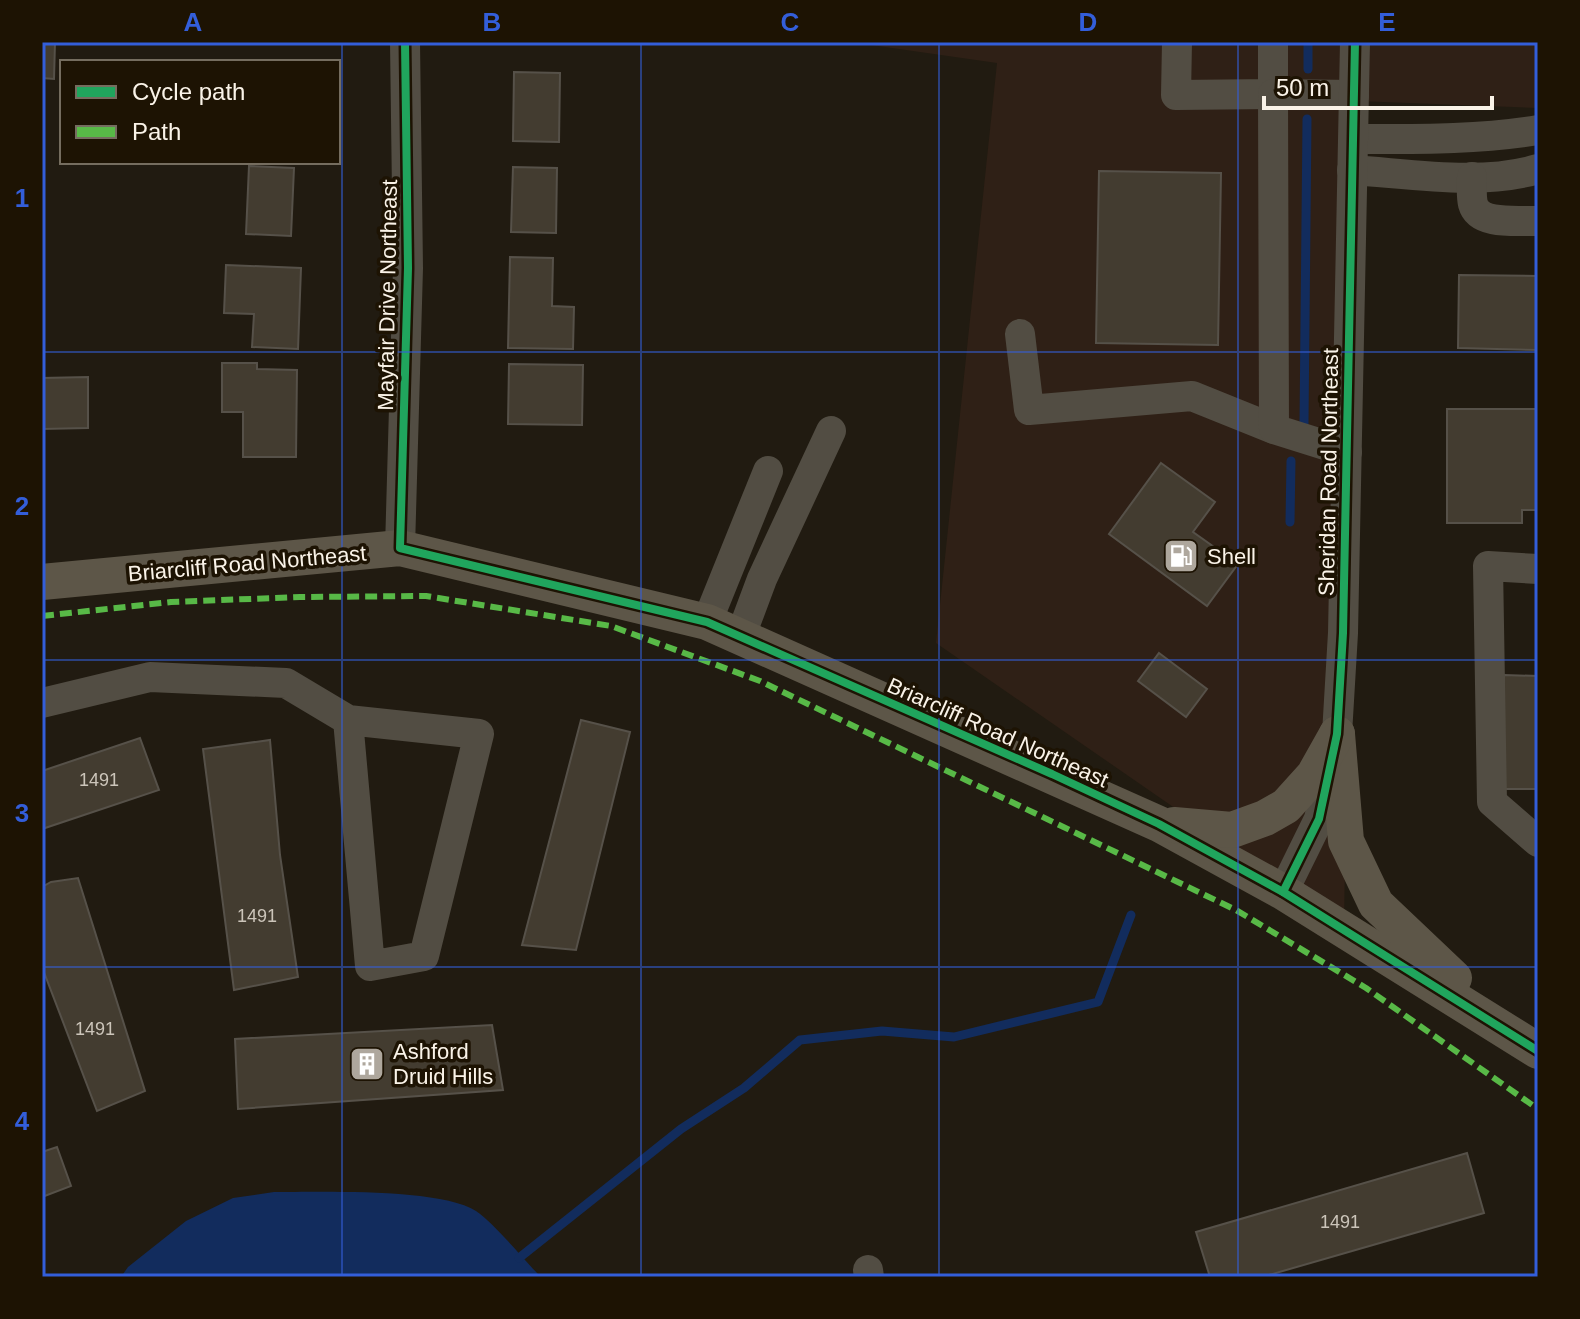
<svg xmlns="http://www.w3.org/2000/svg" width="1580" height="1319" viewBox="0 0 1580 1319" font-family="Arial,sans-serif">
<style>
.commercial{fill:#2f2016}
.water{fill:#122c5d}
.lines{fill:none;stroke-linecap:round;stroke-linejoin:round}
.stream{stroke:#122c5d;stroke-width:9}
.building{fill:#433c30;stroke:#565149;stroke-width:2}
.minor{stroke:#524d43;stroke-width:30}
.major{stroke:#5d5648;stroke-width:36}
.quiet{stroke:#58b947;stroke-width:6;stroke-dasharray:12 6;stroke-linecap:butt}
.cycleway-casing{stroke:#1d1303;stroke-width:13}
.cycleway{stroke:#20a55d;stroke-width:8}
.grid{fill:none;stroke:#335eda;stroke-width:2;stroke-opacity:0.55}
.labels{text-anchor:middle;stroke-width:7;stroke-linejoin:round;paint-order:stroke}
.number-label{font-size:18px;fill:#ccc5ba}
.street-label{font-size:22px;fill:#faf3e8;stroke:#1d1303}
.poi-label{font-size:22px;fill:#faf3e8;stroke:#1d1303;text-anchor:start}
.neatline{fill:none;stroke:#335eda;stroke-width:3}
.grid-label{font-size:26px;text-anchor:middle;font-weight:bold;fill:#335eda}
</style>
<rect width="100%" height="100%" fill="#211b11"/>
<polygon class="commercial" points="850,42 1538,42 1538,108 1357,101 1344,925 936,643 997,63"/>
<path class="water" d="M274 1192C320 1192 441 1188 476 1211 495 1224 523 1259 541 1277H121L128 1267 186 1221 233 1198Z"/>
<g class="lines">
<g class="stream">
<polyline points="1308,69 1308,42"/>
<polyline points="1304,424 1307,119"/>
<polyline points="1290,522 1291,461"/>
<polyline points="519,1258 681,1129 744,1088 800,1040 882,1031 954,1037 1098,1002 1131,915"/>
</g>
</g>
<g class="building">
<polygon points="42,42 55,42 54,79 42,78"/>
<polygon points="514,72 560,73 559,142 513,141"/>
<polygon points="249,166 294,168 291,236 246,234"/>
<polygon points="513,167 557,168 556,233 511,232"/>
<polygon points="1099,171 1221,173 1218,345 1096,343"/>
<polygon points="510,257 553,258 552,306 574,307 573,349 508,348"/>
<polygon points="226,265 301,268 298,349 252,347 254,314 224,313"/>
<polygon points="1459,275 1538,276 1538,350 1458,348"/>
<polygon points="222,363 257,363 257,369 297,370 296,457 243,457 243,412 222,412"/>
<polygon points="509,364 583,365 582,425 508,424"/>
<polygon points="88,377 88,428 42,429 42,378"/>
<polygon points="1447,409 1538,409 1538,510 1522,510 1522,523 1447,523"/>
<polygon points="1161,463 1215,502 1193,532 1238,564 1207,606 1109,534"/>
<polygon points="1159,653 1207,689 1186,717 1138,681"/>
<polygon points="1504,675 1538,676 1538,789 1502,789"/>
<polygon points="581,720 630,732 576,950 522,945"/>
<polygon points="140,738 159,790 42,829 42,771"/>
<polygon points="270,740 280,855 298,977 234,990 203,749"/>
<polygon points="78,878 145,1091 97,1111 42,967 42,887 51,882"/>
<polygon points="492,1025 503,1090 238,1109 235,1039"/>
<polygon points="57,1147 71,1186 42,1197 42,1152"/>
<polygon points="1467,1153 1484,1213 1262,1277 1210,1277 1196,1232"/>
</g>
<g class="lines">
<g class="minor">
<polyline points="1177,42 1176,95 1273,94 1273,42"/>
<path d="M1354 139C1415 139 1477 140 1538 130"/>
<path d="M1352 170C1412 174 1480 186 1538 169"/>
<path d="M1472 177C1472 185 1471 196 1473 204 1479 226 1519 220 1538 221"/>
<polyline points="1020,334 1029,410 1192,396 1274,429"/>
<polyline points="1347,452 1274,429 1273,94 1354,95"/>
<polyline points="400,548 408,268 405,42"/>
<polyline points="1538,569 1488,566 1492,802 1538,842"/>
<polyline points="707,622 768,471"/>
<polyline points="740,638 762,579 831,431"/>
<polyline points="42,703 150,677 286,683 348,720 370,966 424,956 479,734 348,720"/>
<polyline points="1283,892 1319,819 1337,734 1343,633 1355,42"/>
<polyline points="868,1270 869,1277"/>
</g>
<g class="major">
<polyline points="42,582 400,548 707,622 1159,824 1283,892 1538,1051"/>
<polyline points="1337,734 1346,841 1376,904 1454,978"/>
<polyline points="1174,825 1232,830 1265,818 1286,806 1314,775 1337,734"/>
</g>
<polyline class="quiet" points="42,616 171,602 300,597 426,596 611,626 760,681 1236,910 1366,988 1538,1109"/>
<g class="cycleway-casing">
<g id="cycleway">
<polyline points="405,42 408,268 400,548 707,622 1052,774 1159,824 1283,892 1538,1051"/>
<polyline points="1283,892 1319,819 1337,734 1343,633 1355,42"/>
</g>
</g>
<use href="#cycleway" class="cycleway"/>
</g>
<path class="grid" d="M342 42V1277M641 42V1277M939 42V1277M1238 42V1277M42 352H1538M42 660H1538M42 967H1538"/>
<defs>
<g id="fuel-square" transform="scale(1.8)"><rect x="-9" y="-9" width="18" height="18" rx="4" fill="#aea79d" stroke="#1d1303"/><path d="M-5.5-6h7V0h2V4h1.3V-2.5L3-4.5l.8-.8L6-3V5H2.5V1h-1V6h-7ZM-4.2-4.7v3.2H.2V-4.7Z" fill="#fff"/></g>
<g id="building-square" transform="scale(1.8)"><rect x="-9" y="-9" width="18" height="18" rx="4" fill="#aea79d" stroke="#1d1303"/><path d="M-4-6H4V6H1V3H-1V6H-4ZM-2.5-4.3h1.7v1.8h-1.7ZM.8-4.3h1.7v1.8H.8ZM-2.5-1h1.7V.8h-1.7ZM.8-1h1.7V.8H.8Z" fill="#fff"/></g>
</defs>
<g fill-rule="evenodd">
<use href="#fuel-square" x="1181" y="556"/>
<use href="#building-square" x="367" y="1064"/>
</g>
<g class="labels">
<g class="number-label">
<text x="99" y="786">1491</text>
<text x="257" y="922">1491</text>
<text x="95" y="1035">1491</text>
<text x="1340" y="1228">1491</text>
</g>
<g class="street-label">
<text transform="translate(387 295) rotate(-89)" y="8">Mayfair Drive Northeast</text>
<text transform="translate(1328 472) rotate(-89)" y="8">Sheridan Road Northeast</text>
<text transform="translate(247 563) rotate(-5)" y="8">Briarcliff Road Northeast</text>
<text transform="translate(998 732) rotate(24)" y="8">Briarcliff Road Northeast</text>
</g>
<g class="poi-label">
<text x="1207" y="564">Shell</text>
<text x="393" y="1059">Ashford<tspan x="393" dy="25">Druid Hills</tspan></text>
</g>
</g>
<rect width="1580" height="1319" fill="none" stroke="#1d1303" stroke-width="88"/>
<rect x="60" y="60" width="280" height="104" fill="#1d1303" stroke="#756d5f" stroke-width="2"/>
<rect x="76" y="86" width="40" height="12" fill="#20a55d" stroke="#756d5f" stroke-width="2"/>
<text x="132" y="100" font-size="24" fill="#faf3e8">Cycle path</text>
<rect x="76" y="126" width="40" height="12" fill="#58b947" stroke="#756d5f" stroke-width="2"/>
<text x="132" y="140" font-size="24" fill="#faf3e8">Path</text>
<path d="M1264 96v12h228v-12" fill="none" stroke="#faf3e8" stroke-width="4"/>
<text x="1276" y="96" font-size="24" fill="#faf3e8" stroke="#1d1303" stroke-width="6" paint-order="stroke">50 m</text>
<rect x="44" y="44" width="1492" height="1231" class="neatline"/>
<g class="grid-label">
<text x="193" y="31">A</text>
<text x="492" y="31">B</text>
<text x="790" y="31">C</text>
<text x="1088" y="31">D</text>
<text x="1387" y="31">E</text>
<text x="22" y="207">1</text>
<text x="22" y="515">2</text>
<text x="22" y="822">3</text>
<text x="22" y="1130">4</text>
</g>
</svg>
